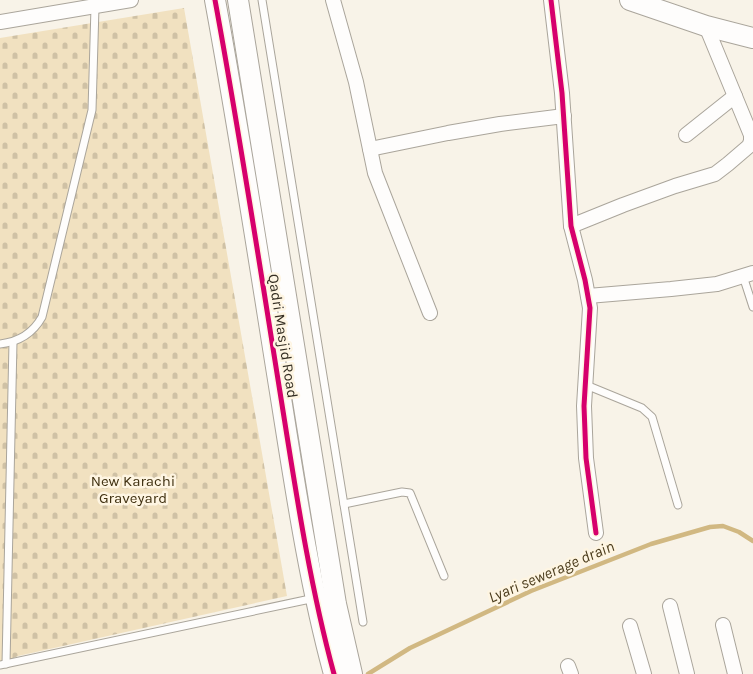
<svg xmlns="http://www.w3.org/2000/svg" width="753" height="674" viewBox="0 0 753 674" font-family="Karla,sans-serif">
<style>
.cemetery{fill:url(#cemetery-stones)}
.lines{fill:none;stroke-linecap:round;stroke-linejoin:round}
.stream{stroke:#d1b882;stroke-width:4.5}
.lane-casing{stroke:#aaa59b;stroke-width:9}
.street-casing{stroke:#aaa59b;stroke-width:16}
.secondary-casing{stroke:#aaa59b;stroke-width:22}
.lane{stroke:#fefdfc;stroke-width:7}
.street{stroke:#fefdfc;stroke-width:14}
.secondary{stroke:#fefdfc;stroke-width:20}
.cycleway-casing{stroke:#fef5e2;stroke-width:8}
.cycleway{stroke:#d6006c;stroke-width:5}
.labels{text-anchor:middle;stroke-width:5;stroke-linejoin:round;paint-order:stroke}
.street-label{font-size:15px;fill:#352f23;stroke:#fef5e2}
.park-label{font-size:15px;fill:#403111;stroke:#fef5e2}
.water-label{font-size:16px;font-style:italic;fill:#4c3d1d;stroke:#fef5e2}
</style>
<defs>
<pattern id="cemetery-stones" width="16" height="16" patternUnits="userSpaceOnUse" patternTransform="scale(1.25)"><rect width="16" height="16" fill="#f1e1c0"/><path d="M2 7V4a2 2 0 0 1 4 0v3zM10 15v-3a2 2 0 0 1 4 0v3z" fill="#cfc1a5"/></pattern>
</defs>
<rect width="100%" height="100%" fill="#f8f3e8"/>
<polygon class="cemetery" points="184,8 287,596 18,656 0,664 0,38"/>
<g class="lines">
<polyline class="stream" points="368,674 410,648 531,591 651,544 710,527 723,526 739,532 753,541"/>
<g class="lane-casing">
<g id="lane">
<polyline points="262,0 363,622"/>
<polyline points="743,276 753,307"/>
<path d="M0 344C18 342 33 333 42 317L92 110 95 7"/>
<polyline points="586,385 642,408 652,417 678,505"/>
<polyline points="344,504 402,492 410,493 444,576"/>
<polyline points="6,664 13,342"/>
<polyline points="0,665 315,598"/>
</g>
</g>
<g class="street-casing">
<g id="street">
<polyline points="333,0 356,82 375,173 430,313"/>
<polyline points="551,0 562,93 571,226 585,280 590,308 584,406 586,458 596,533"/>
<polyline points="0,22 131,0"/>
<polyline points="686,135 735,96"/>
<polyline points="370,149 448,133 500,124 564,116"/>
<polyline points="571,226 623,205 675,186 715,174 728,164 749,146 751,141 751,135 706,26"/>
<polyline points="588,296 671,289 717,284 753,273"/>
<polyline points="670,606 687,674"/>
<polyline points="723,625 735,674"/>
<polyline points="630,626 644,674"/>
<polyline points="568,666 571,674"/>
</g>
</g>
<g class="secondary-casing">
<g id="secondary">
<path d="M215 0C239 130 259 261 280 392 295 486 309 582 334 674"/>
<polyline points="238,0 336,604 352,674"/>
<polyline points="630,0 706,26 753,38"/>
</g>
</g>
<use href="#lane" class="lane"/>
<use href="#street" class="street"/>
<use href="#secondary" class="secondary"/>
<g class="cycleway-casing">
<g id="cycleway">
<path d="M215 0C239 130 259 261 280 392 295 486 309 582 334 674"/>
<polyline points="551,0 562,93 571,226 585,280 590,308 584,406 586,458 596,533"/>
</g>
</g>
<use href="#cycleway" class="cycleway"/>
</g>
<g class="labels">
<g class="street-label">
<text transform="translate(283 336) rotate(81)" y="5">Qadri Masjid Road</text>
</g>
<g class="park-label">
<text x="133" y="486">New Karachi<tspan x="133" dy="17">Graveyard</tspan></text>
</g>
<g class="water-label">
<text transform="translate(551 571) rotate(-23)" y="6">Lyari sewerage drain</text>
</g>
</g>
</svg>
